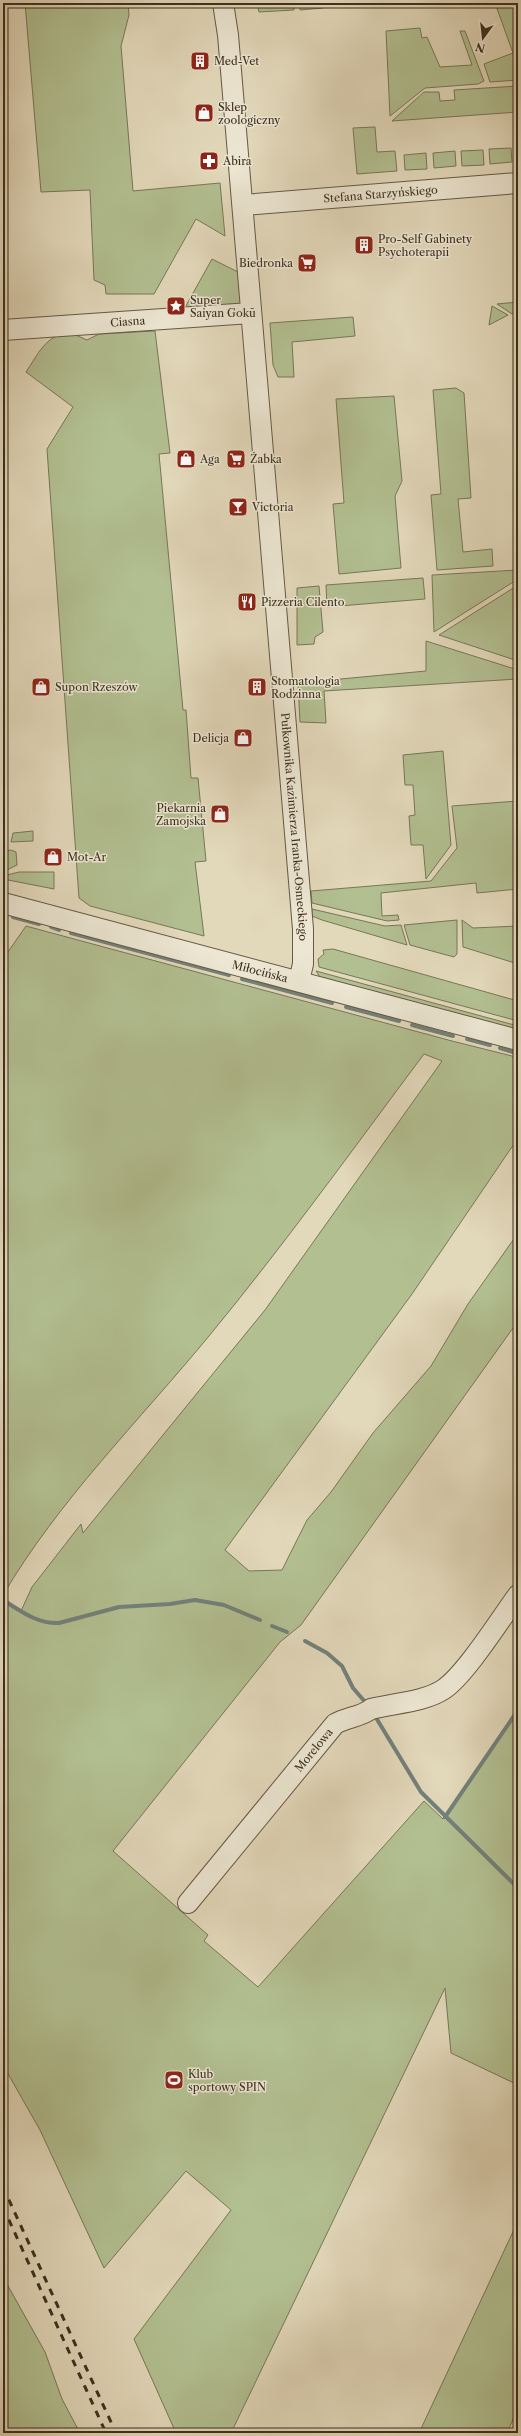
<svg xmlns="http://www.w3.org/2000/svg" width="521" height="2436" viewBox="0 0 521 2436" font-family="'Libre Caslon Text',serif">
<style>
.green{fill:#b2bf91;stroke:#787758}
.lines{fill:none;stroke-linecap:round;stroke-linejoin:round}
.stream{stroke:#73817b;stroke-width:4}
.minor-casing{stroke:#665946;stroke-width:22}
.minor{stroke:#ece6d2;stroke-width:20}
.rail{stroke:#3d2f1f;stroke-width:3;stroke-dasharray:7 7;stroke-linecap:butt}
.labels{text-anchor:middle;stroke-width:3;stroke-linejoin:round;paint-order:stroke}
.poi-label{font-size:11px;fill:#3d2f1f;stroke:#ece6d2;text-anchor:start}
.street-label{font-size:11px;fill:#3d2f1f;stroke:#ece6d2}
</style>
<rect width="100%" height="100%" fill="#e2d8ba"/>
<filter id="stains"><feTurbulence type="fractalNoise" baseFrequency=".005" numOctaves="4"/><feColorMatrix values="0 0 0 0 .2 0 0 0 0 .09 0 0 0 0 .02 0 0 0 .5 -.17"/></filter>
<radialGradient id="worn" r=".72"><stop offset=".6" stop-color="#630" stop-opacity="0"/><stop offset="1" stop-color="#630" stop-opacity=".3"/></radialGradient>
<g class="green">
<polygon points="25,3 128,3 129,15 121,46 133,191 220,183 225,236 196,219 154,294 106,294 105,285 94,280 90,190 41,192"/>
<polygon points="257,3 294,3 294,10 259,12"/>
<polygon points="300,3 323,3 323,8 300,10"/>
<polygon points="495,3 518,3 518,80 490,82 484,64 513,53"/>
<polygon points="420,28 422,38 427,37 440,67 472,65 460,31 465,31 484,81 478,84 425,88 390,116 386,31"/>
<polygon points="518,86 518,112 392,121 424,92 439,92 440,101 455,100 454,90"/>
<polygon points="375,127 377,152 395,151 397,171 357,174 353,128"/>
<polygon points="511,148 512,162 490,164 489,149"/>
<polygon points="483,150 484,165 462,166 461,151"/>
<polygon points="455,151 456,166 434,168 433,153"/>
<polygon points="426,153 427,169 405,170 404,155"/>
<polygon points="212,259 240,273 243,299 240,304 182,313"/>
<polygon points="518,302 518,311 512,314 497,304"/>
<polygon points="492,306 508,315 489,325"/>
<polygon points="353,317 355,336 292,342 294,377 278,377 273,365 270,323"/>
<path d="M155 331 170 453 159 454 183 710H186L191 778H198L206 861 195 862 204 936 90 906 79 898 47 449 73 407 26 372C37 356 47 332 70 334 75 334 82 338 87 340L99 334Z"/>
<polygon points="456,388 464,393 471,498 458,499 463,552 492,549 493,566 437,570 431,495 441,494 433,390"/>
<polygon points="394,396 402,481 395,496 401,568 339,574 333,504 344,503 336,399"/>
<polygon points="518,570 518,579 434,632 432,575"/>
<polygon points="423,578 425,599 327,607 326,585"/>
<polygon points="518,585 518,661 439,635"/>
<polygon points="319,586 323,632 315,637 314,644 297,645 297,588"/>
<polygon points="426,641 518,670 518,679 324,691 326,723 300,722 298,683 426,671"/>
<polygon points="443,751 451,845 426,879 423,845 411,845 409,816 415,815 413,785 405,785 403,755"/>
<polygon points="518,801 518,889 477,893 476,883 381,893 382,916 398,915 399,920 387,921 312,903 311,891 431,881 457,848 452,806"/>
<polygon points="33,831 33,841 11,842 13,833"/>
<polygon points="11,850 16,852 17,865 3,872 6,851"/>
<polygon points="19,872 54,872 54,889 3,879 3,876"/>
<polygon points="312,909 385,926 401,925 407,945 322,920 312,916"/>
<polygon points="457,920 457,954 454,957 410,945 404,925"/>
<polygon points="462,920 473,928 518,926 518,964 463,947"/>
<path d="M26 926 452 1041 516 1057 518 1050V1138L412 1294 225 1550 249 1571 282 1570 307 1520 331 1492 373 1433 431 1366 468 1304 518 1233V1321L301 1625 280 1642 113 1851 208 1935 204 1941 258 1987 424 1801 443 1819 518 1708V2085L451 2053 445 1988 231 2433H176L134 2339 231 2210 186 2171 104 2268 40 2130 3 2065V1600L21 1611 32 1587 81 1524 83 1533 265 1310 442 1061 424 1054C353 1149 284 1245 209 1336 139 1421 59 1500 3 1595V959Z"/>
<polygon points="333,949 518,1001 518,1021 319,967 318,959 324,954 323,950"/>
<polygon points="316,971 518,1026 518,1032 320,977"/>
<polygon points="518,2221 518,2408 507,2433 419,2433"/>
<polygon points="3,2277 45,2352 62,2399 80,2433 3,2433"/>
</g>
<g class="lines">
<g class="stream">
<polyline points="13,917 39,924"/>
<polyline points="51,927 59,930"/>
<polyline points="71,933 229,975"/>
<polyline points="242,979 332,1003"/>
<polyline points="346,1007 399,1021"/>
<polyline points="412,1025 453,1036"/>
<polyline points="467,1039 490,1045"/>
<polyline points="500,1048 516,1053"/>
<path d="M3 1600C21 1611 37 1624 59 1623L119 1607 170 1604 195 1600 224 1605 260 1620"/>
<polyline points="272,1626 287,1632"/>
<polyline points="305,1641 327,1653 342,1666 353,1688 366,1703"/>
<polyline points="375,1716 421,1792 518,1888"/>
<polyline points="445,1817 518,1710"/>
</g>
<g class="minor-casing">
<g id="minor">
<path id="s1" d="M223 3 228 35 303 929V964L299 981"/>
<path id="s2" d="M243 205 518 183"/>
<path id="s3" d="M3 330 251 313"/>
<path id="s4" d="M3 903 518 1040"/>
<path id="s5" d="M188 1903 335 1724C347 1717 361 1717 371 1709 394 1703 425 1702 444 1689 466 1674 501 1618 518 1595"/>
</g>
</g>
<use href="#minor" class="minor"/>
<g class="rail">
<polyline points="3,2187 116,2433"/>
<polyline points="3,2207 106,2433"/>
</g>
</g>
<defs>
<g id="building-square" transform="scale(1)"><rect x="-9" y="-9" width="18" height="18" rx="4" fill="#8f2418" stroke="#ece6d2"/><path d="M-4-6H4V6H1V3H-1V6H-4ZM-2.5-4.3h1.7v1.8h-1.7ZM.8-4.3h1.7v1.8H.8ZM-2.5-1h1.7V.8h-1.7ZM.8-1h1.7V.8H.8Z" fill="#fff"/></g>
<g id="shop-square" transform="scale(1)"><rect x="-9" y="-9" width="18" height="18" rx="4" fill="#8f2418" stroke="#ece6d2"/><path d="M-5-2.5h2.3a2.7 3.5 0 0 1 5.4 0H5L5.5 6h-11ZM-1.5-2.5h3a1.5 2.3 0 0 0-3 0Z" fill="#fff"/></g>
<g id="pharmacy-square" transform="scale(1)"><rect x="-9" y="-9" width="18" height="18" rx="4" fill="#8f2418" stroke="#ece6d2"/><path d="M-2-6h4v4h4v4h-4v4h-4v-4h-4v-4h4Z" fill="#fff"/></g>
<g id="supermarket-square" transform="scale(1)"><rect x="-9" y="-9" width="18" height="18" rx="4" fill="#8f2418" stroke="#ece6d2"/><path d="M-6-5.5h2.5l.6 2H6L4.5 2H-2.5L-4.4-4H-6ZM-1.5 3.2a1.3 1.3 0 1 0 .1 0ZM3 3.2a1.3 1.3 0 1 0 .1 0Z" fill="#fff"/></g>
<g id="sight-square" transform="scale(1)"><rect x="-9" y="-9" width="18" height="18" rx="4" fill="#8f2418" stroke="#ece6d2"/><path d="M0-6L1.8-2.2L6-1.7L2.9 1.2L3.7 5.4L0 3.3L-3.7 5.4L-2.9 1.2L-6-1.7L-1.8-2.2Z" fill="#fff"/></g>
<g id="bar-square" transform="scale(1)"><rect x="-9" y="-9" width="18" height="18" rx="4" fill="#8f2418" stroke="#ece6d2"/><path d="M-6-5H6L.8 .8V4.5H3.5V6h-7V4.5H-.8V.8Z" fill="#fff"/></g>
<g id="restaurant-square" transform="scale(1)"><rect x="-9" y="-9" width="18" height="18" rx="4" fill="#8f2418" stroke="#ece6d2"/><path d="M-5-6h1v4h1v-4h1v4h1v-4h1v5L-1.5 .5V6h-2V.5L-5-1ZM5-6V6H3V1.5H1.5Q1.5-4 5-6Z" fill="#fff"/></g>
<g id="stadium-square" transform="scale(1)"><rect x="-9" y="-9" width="18" height="18" rx="4" fill="#8f2418" stroke="#ece6d2"/><path d="M0-5a6.5 5 0 1 0 0 10a6.5 5 0 1 0 0-10ZM-3.5-1.8h7v3.6h-7Z" fill="#fff"/></g>
</defs>
<g fill-rule="evenodd">
<use href="#building-square" x="200" y="61"/>
<use href="#shop-square" x="204" y="113"/>
<use href="#pharmacy-square" x="209" y="161"/>
<use href="#building-square" x="364" y="245"/>
<use href="#supermarket-square" x="307" y="263"/>
<use href="#sight-square" x="176" y="306"/>
<use href="#shop-square" x="186" y="459"/>
<use href="#supermarket-square" x="236" y="459"/>
<use href="#bar-square" x="238" y="507"/>
<use href="#restaurant-square" x="247" y="602"/>
<use href="#shop-square" x="41" y="687"/>
<use href="#building-square" x="257" y="687"/>
<use href="#shop-square" x="243" y="738"/>
<use href="#shop-square" x="220" y="814"/>
<use href="#shop-square" x="53" y="857"/>
<use href="#stadium-square" x="174" y="2080"/>
</g>
<g class="labels">
<g class="poi-label">
<text x="214" y="65">Med-Vet</text>
<text x="218" y="111">Sklep<tspan x="218" dy="13">zoologiczny</tspan></text>
<text x="223" y="165">Abira</text>
<text x="378" y="243">Pro-Self Gabinety<tspan x="378" dy="13">Psychoterapii</tspan></text>
<text x="293" y="267" text-anchor="end">Biedronka</text>
<text x="190" y="304">Super<tspan x="190" dy="13">Saiyan Gokū</tspan></text>
<text x="200" y="463">Aga</text>
<text x="250" y="463">Żabka</text>
<text x="252" y="511">Victoria</text>
<text x="261" y="606">Pizzeria Cilento</text>
<text x="271" y="685">Stomatologia<tspan x="271" dy="13">Rodzinna</tspan></text>
<text x="55" y="691">Supon Rzeszów</text>
<text x="229" y="742" text-anchor="end">Delicja</text>
<text x="206" y="812" text-anchor="end">Piekarnia<tspan x="206" dy="13">Zamojska</tspan></text>
<text x="67" y="861">Mot-Ar</text>
<text x="188" y="2078">Klub<tspan x="188" dy="13">sportowy SPIN</tspan></text>
</g>
<g class="street-label">
<text dy="4" stroke="none"><textPath href="#s2" startOffset="138">Stefana Starzyńskiego</textPath></text>
<text dy="4" stroke="none"><textPath href="#s3" startOffset="125">Ciasna</textPath></text>
<text dy="4" stroke="none"><textPath href="#s1" startOffset="827">Pułkownika Kazimierza Iranka-Osmeckiego</textPath></text>
<text dy="4" stroke="none"><textPath href="#s4" startOffset="266">Miłocińska</textPath></text>
<text dy="4" stroke="none"><textPath href="#s5" startOffset="198">Morelowa</textPath></text>
</g>
</g>
<rect width="521" height="2436" fill="none" stroke="#e2d8ba" stroke-width="16"/>
<rect x="4" y="4" width="513" height="2428" fill="none" stroke="#3d2f1f" stroke-width="2"/>
<rect x="8" y="8" width="505" height="2420" fill="none" stroke="#3d2f1f"/>
<g transform="translate(483 38) rotate(195)" stroke="#ece6d2" stroke-width="3" paint-order="stroke">
<path d="M0-3L7 15L0 10L-7 15Z" fill="#3d2f1f"/>
<text y="-6" font-size="11" font-weight="bold" text-anchor="middle" fill="#3d2f1f">N</text>
</g>
<rect width="100%" height="100%" filter="url(#stains)"/>
<rect width="100%" height="100%" fill="url(#worn)"/>
</svg>
